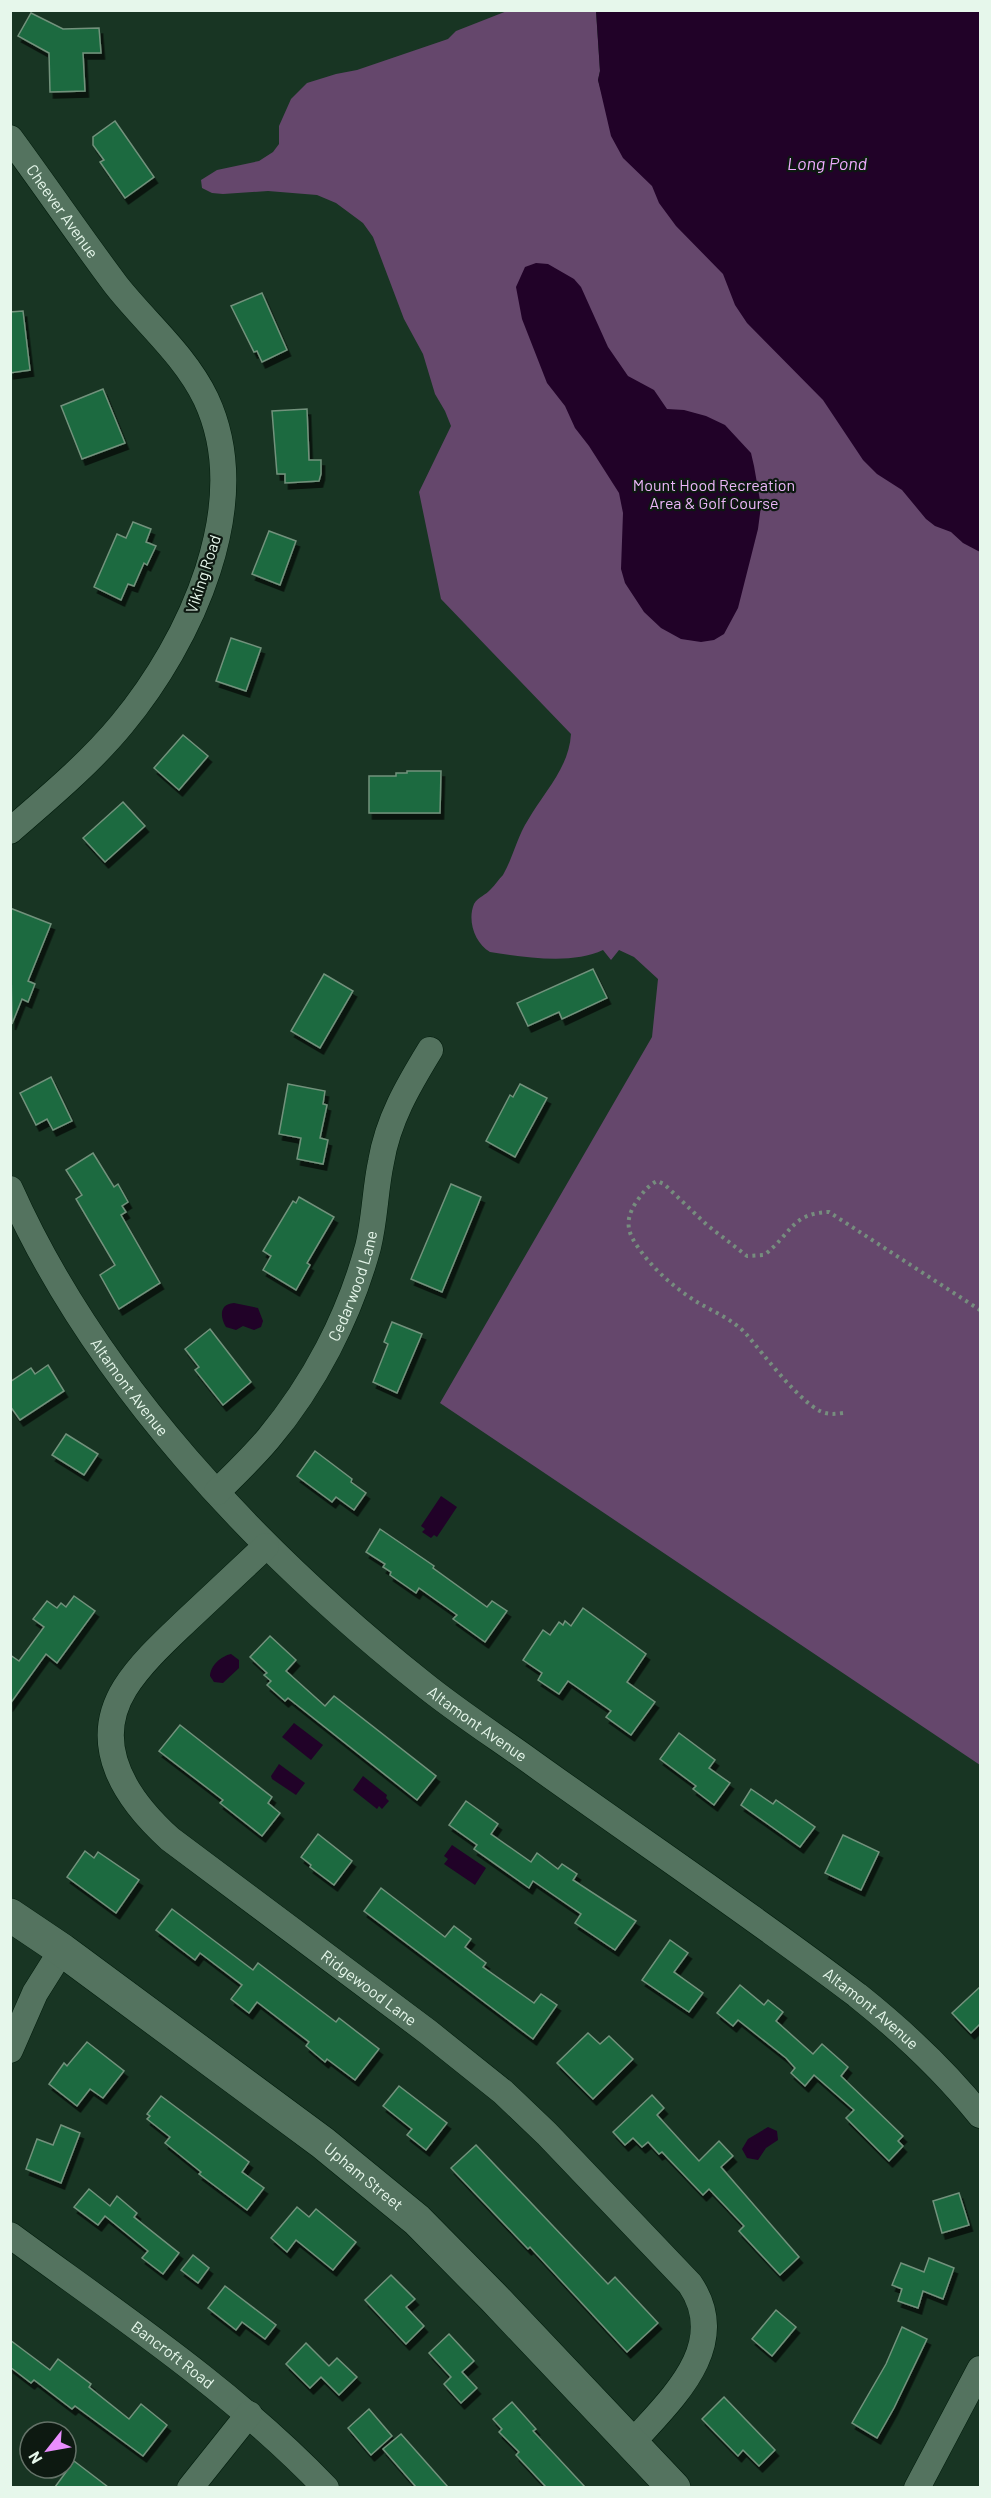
<svg xmlns="http://www.w3.org/2000/svg" width="991" height="2498" viewBox="0 0 991 2498" font-family="Barlow,sans-serif">
<style>
.green{fill:#65476c}
.water{fill:#210228}
.building{fill:#1a6a40;stroke:#72927c;stroke-width:1.5;filter:url(#shadow)}
.lines{fill:none;stroke-linecap:round;stroke-linejoin:round}
.minor-casing{stroke:#011c0c;stroke-width:27}
.secondary-casing{stroke:#011c0c;stroke-width:34}
.path{stroke:#768d7e;stroke-width:4;stroke-dasharray:3 4.5;stroke-linecap:butt}
.minor{stroke:#54735f;stroke-width:26}
.secondary{stroke:#54735f;stroke-width:33}
.labels{text-anchor:middle;stroke-width:4.5;stroke-linejoin:round;paint-order:stroke}
.street-label{font-size:16px;fill:#e6f7eb;stroke:#0d1911}
.park-label{font-size:16px;fill:#ecb7f9;stroke:#0d1911}
.water-label{font-size:18px;font-style:italic;fill:#efacfe;stroke:#0d1911}
</style>
<defs>
<filter id="shadow"><feDropShadow dx="3.5" dy="6" stdDeviation="0" flood-color="#0009"/></filter>
</defs>
<rect width="100%" height="100%" fill="#183523"/>
<path class="green" d="M507 11H596L600 71 598 80 605 105 980 11V1765L440 1403 652 1037 658 979 634 957 619 950 611 960 603 950C572 965 524 957 490 952 475 943 467 921 474 904 478 897 486 895 491 889 495 885 499 879 503 875 513 858 517 837 528 820 544 792 569 768 571 734L441 599 419 492 451 426 445 411 435 394 423 354 404 319 373 237 363 223 336 203 317 195 268 191 223 194 212 193 202 188 201 180 217 170 259 161 273 152 279 144V126L291 99 307 83 336 74 357 70 448 39 456 31Z"/>
<g class="water">
<polygon points="596,10 980,11 980,552 963,543 951,532 935,526 926,519 902,490 877,474 863,460 823,400 747,323 735,305 723,274 676,226 659,203 652,186 623,158 611,136 598,80 600,71"/>
<polygon points="536,263 548,264 574,279 581,287 608,347 628,376 654,390 667,409 684,410 706,416 725,425 751,453 754,466 761,506 758,529 738,608 724,634 714,640 701,642 681,639 661,628 644,612 625,583 621,569 623,513 619,493 589,446 575,428 565,406 547,383 522,319 516,287 525,267"/>
<path d="M234 1303 258 1308 263 1321 261 1327 254 1330 243 1326 236 1330 226 1327C220 1317 219 1304 234 1303Z"/>
<polygon points="441,1496 457,1507 437,1537 434,1535 431,1538 422,1532 425,1529 421,1526"/>
<path d="M231 1654 239 1660V1668L223 1683 214 1682 210 1676C210 1666 221 1656 231 1654Z"/>
<polygon points="294,1723 323,1745 311,1760 282,1737"/>
<polygon points="279,1764 305,1783 296,1795 272,1779 271,1776"/>
<polygon points="363,1776 387,1795 386,1798 389,1801 382,1809 379,1806 377,1809 353,1790"/>
<polygon points="452,1845 486,1868 475,1885 444,1864 448,1859 444,1856"/>
<polygon points="768,2127 777,2131 778,2140 766,2148 758,2160 747,2158 742,2149 748,2139"/>
</g>
<g class="building">
<polygon points="31,13 63,29 99,28 101,53 83,53 85,91 50,92 49,53 18,36"/>
<polygon points="115,121 154,177 125,198 100,162 104,160 93,145 93,137"/>
<polygon points="262,293 287,350 262,362 257,351 254,352 231,306"/>
<polygon points="23,311 30,370 10,373 10,312"/>
<polygon points="103,389 125,443 82,459 61,406"/>
<polygon points="307,409 309,460 321,460 321,474 319,481 285,483 285,474 277,474 272,411"/>
<polygon points="133,522 151,529 146,542 156,546 147,565 144,563 134,586 128,584 121,600 94,587 117,534 126,538"/>
<polygon points="269,531 296,541 280,585 252,574"/>
<polygon points="231,638 261,648 246,691 216,681"/>
<polygon points="183,735 208,756 179,790 154,768"/>
<polygon points="407,771 441,771 440,813 369,813 369,776 396,776 396,773 407,773"/>
<polygon points="123,802 145,826 105,862 83,838"/>
<polygon points="10,908 51,924 28,981 35,984 28,1002 22,999 12,1024"/>
<polygon points="593,969 607,998 562,1019 559,1012 528,1026 517,1003"/>
<polygon points="324,974 353,991 320,1048 291,1031"/>
<polygon points="51,1077 72,1121 53,1130 47,1119 36,1125 20,1093"/>
<polygon points="288,1084 325,1091 323,1104 327,1105 320,1138 328,1140 323,1164 297,1159 301,1138 279,1134"/>
<polygon points="520,1084 547,1098 515,1157 486,1141 510,1095 513,1097"/>
<polygon points="93,1153 114,1187 118,1184 128,1202 122,1206 126,1212 121,1215 160,1283 119,1309 100,1275 115,1265 76,1199 82,1195 66,1170"/>
<polygon points="451,1184 481,1197 442,1292 411,1279"/>
<polygon points="299,1197 334,1217 307,1263 310,1265 296,1290 263,1270 271,1256 263,1251 293,1201 296,1203"/>
<polygon points="392,1322 422,1334 397,1393 373,1382 388,1344 384,1342"/>
<polygon points="210,1329 251,1382 223,1405 195,1370 199,1367 185,1349"/>
<polygon points="48,1365 64,1391 20,1420 10,1406 10,1382 31,1368 35,1374"/>
<polygon points="66,1434 98,1454 84,1475 52,1455"/>
<polygon points="315,1451 352,1479 351,1482 366,1493 354,1510 336,1497 332,1502 297,1476"/>
<polygon points="380,1529 434,1566 433,1568 487,1607 492,1601 507,1611 485,1642 453,1619 457,1615 419,1588 416,1593 390,1575 391,1572 383,1567 385,1564 366,1552"/>
<polygon points="74,1596 95,1611 57,1663 46,1654 10,1704 10,1655 19,1661 44,1627 33,1619 47,1601 57,1608 61,1603 66,1607"/>
<polygon points="583,1608 646,1654 627,1682 655,1702 631,1735 606,1717 611,1711 568,1681 559,1694 538,1680 542,1673 523,1660 543,1630 550,1635 559,1622 563,1625 565,1621 571,1626"/>
<polygon points="270,1636 296,1660 286,1671 325,1706 334,1696 436,1776 417,1800 288,1698 285,1701 267,1685 271,1681 264,1675 267,1673 250,1657"/>
<polygon points="180,1725 272,1797 268,1803 280,1813 262,1836 220,1803 223,1800 159,1751"/>
<polygon points="679,1733 715,1760 709,1768 730,1783 714,1805 693,1789 696,1786 660,1759"/>
<polygon points="751,1789 773,1804 776,1800 815,1827 800,1847 741,1805"/>
<polygon points="466,1801 498,1824 491,1834 531,1862 537,1853 558,1869 562,1864 577,1874 573,1880 636,1921 615,1950 575,1923 581,1914 533,1881 529,1888 474,1849 477,1845 449,1825"/>
<polygon points="318,1834 352,1861 334,1885 310,1867 311,1865 301,1857"/>
<polygon points="843,1835 879,1852 861,1890 825,1873"/>
<polygon points="85,1851 94,1858 98,1852 139,1880 116,1913 67,1877"/>
<polygon points="381,1888 445,1937 454,1926 471,1939 465,1947 486,1963 483,1967 534,2003 541,1994 557,2005 533,2039 364,1911"/>
<polygon points="172,1909 253,1970 258,1963 336,2022 339,2018 379,2049 355,2080 327,2059 325,2062 306,2046 309,2042 257,2002 249,2013 231,1999 242,1985 200,1953 195,1960 156,1930"/>
<polygon points="670,1940 688,1953 674,1972 703,1993 689,2012 642,1980"/>
<polygon points="740,1985 764,2005 768,2000 783,2012 776,2021 813,2054 822,2044 848,2067 841,2076 903,2136 898,2141 903,2146 889,2161 846,2118 854,2110 814,2075 805,2086 791,2073 795,2068 786,2058 738,2020 733,2026 717,2013"/>
<polygon points="981,1986 981,2023 971,2033 952,2013"/>
<polygon points="588,2033 600,2044 609,2036 633,2059 593,2099 557,2063"/>
<polygon points="87,2042 124,2071 103,2098 90,2089 77,2106 49,2084 64,2063 67,2066"/>
<polygon points="399,2086 447,2123 426,2150 407,2135 412,2129 383,2106"/>
<polygon points="652,2095 664,2108 657,2115 699,2161 719,2141 733,2156 721,2167 799,2257 780,2275 739,2231 744,2226 709,2189 703,2195 662,2152 659,2154 648,2142 642,2147 633,2138 625,2145 613,2132"/>
<polygon points="161,2096 249,2162 242,2172 264,2188 247,2210 199,2174 201,2172 165,2143 170,2137 147,2119 150,2116 147,2114"/>
<polygon points="61,2125 80,2133 61,2183 26,2169 37,2139 53,2145"/>
<polygon points="476,2145 608,2284 615,2277 658,2323 627,2352 530,2247 528,2249 451,2168"/>
<polygon points="89,2189 110,2206 117,2196 137,2213 134,2217 179,2253 163,2274 142,2258 148,2251 105,2216 98,2225 74,2207"/>
<polygon points="959,2193 969,2225 942,2233 933,2201"/>
<polygon points="297,2207 309,2217 316,2209 356,2242 333,2270 296,2240 287,2252 271,2238"/>
<polygon points="193,2255 209,2268 198,2283 181,2270"/>
<polygon points="929,2258 954,2268 943,2299 923,2291 918,2308 898,2301 902,2289 892,2285 901,2263 924,2272"/>
<polygon points="391,2275 415,2299 406,2307 424,2326 406,2344 365,2300"/>
<polygon points="225,2286 276,2325 265,2339 242,2322 236,2330 208,2308"/>
<polygon points="776,2310 796,2327 772,2356 752,2339"/>
<polygon points="902,2327 927,2339 894,2408 877,2438 852,2423 886,2364"/>
<polygon points="449,2334 474,2361 462,2372 477,2388 461,2403 444,2384 451,2377 429,2353"/>
<polygon points="10,2340 50,2370 58,2359 91,2384 89,2387 129,2419 141,2404 167,2425 143,2456 75,2406 72,2409 34,2380 31,2383 10,2367"/>
<polygon points="306,2343 329,2366 337,2358 357,2377 339,2395 321,2377 310,2388 286,2364"/>
<polygon points="724,2397 775,2450 759,2466 743,2450 738,2456 702,2419"/>
<polygon points="512,2402 536,2429 533,2431 585,2487 546,2487 516,2455 519,2452 499,2432 502,2429 493,2419"/>
<polygon points="369,2409 392,2436 371,2455 348,2428"/>
<polygon points="401,2434 448,2487 416,2487 383,2449"/>
<polygon points="74,2461 108,2487 55,2487"/>
</g>
<g class="lines">
<g class="minor-casing">
<g id="minor">
<path id="s1" d="M10 138C46 187 80 237 116 285 145 322 185 355 206 399 255 504 190 642 122 724 89 764 49 797 10 831"/>
<path id="s2" d="M10 1189C96 1382 258 1552 422 1683 454 1709 489 1732 523 1756 634 1836 748 1912 857 1995 902 2031 944 2070 980 2115"/>
<path id="s3" d="M217 1492C234 1475 252 1458 268 1439 314 1384 349 1317 368 1247 375 1219 375 1190 381 1162 388 1120 408 1086 430 1050"/>
<path id="s4" d="M266 1546C239 1571 213 1596 186 1621 164 1642 141 1663 125 1688 89 1746 127 1800 170 1839L428 2032 503 2092 547 2134 690 2284C732 2346 670 2400 632 2443"/>
<polyline points="10,2050 35,1993 62,1950"/>
<path id="s5" d="M10 2235C119 2315 232 2390 326 2488"/>
<polyline points="190,2488 249,2414"/>
<polyline points="917,2488 980,2369"/>
</g>
</g>
<g class="secondary-casing">
<g id="secondary">
<path id="s6" d="M10 1915 62 1950 323 2143 417 2220 494 2298 674 2488"/>
</g>
</g>
<path class="path" d="M843 1413C835 1414 828 1415 820 1411 798 1400 764 1355 747 1335 734 1320 714 1312 697 1302 675 1288 655 1271 640 1250 628 1234 624 1222 635 1204 641 1195 647 1186 657 1181L664 1184 707 1225 747 1256 764 1255C791 1235 791 1213 829 1212L980 1310"/>
<use href="#minor" class="minor"/>
<use href="#secondary" class="secondary"/>
</g>
<g class="labels">
<g class="street-label">
<text dy="6" stroke="none"><textPath href="#s1" startOffset="90">Cheever Avenue</textPath></text>
<text transform="translate(203 574) rotate(-72)" y="6">Viking Road</text>
<text dy="6" stroke="none"><textPath href="#s3" startOffset="250">Cedarwood Lane</textPath></text>
<text dy="6" stroke="none"><textPath href="#s2" startOffset="232">Altamont Avenue</textPath></text>
<text dy="6" stroke="none"><textPath href="#s2" startOffset="718">Altamont Avenue</textPath></text>
<text dy="6" stroke="none"><textPath href="#s4" startOffset="622">Ridgewood Lane</textPath></text>
<text dy="6" stroke="none"><textPath href="#s2" startOffset="1204">Altamont Avenue</textPath></text>
<text dy="6" stroke="none"><textPath href="#s6" startOffset="440">Upham Street</textPath></text>
<text dy="6" stroke="none"><textPath href="#s5" startOffset="202">Bancroft Road</textPath></text>
</g>
<g class="park-label">
<text x="714" y="491">Mount Hood Recreation<tspan x="714" dy="18">Area &amp; Golf Course</tspan></text>
</g>
<g class="water-label">
<text x="827" y="170">Long Pond</text>
</g>
</g>
<rect width="991" height="2498" fill="none" stroke="#e6f7eb" stroke-width="24"/>
<g transform="translate(48 2450) rotate(239)"><circle r="28" fill="#0d1911" stroke="#647268" stroke-width="1.5"/>
<path d="M0-4.5L10 22L0 15L-10 22Z" fill="#e98efe"/>
<text y="-9" font-size="16" font-weight="bold" text-anchor="middle" fill="#e6f7eb">N</text>
</g>
</svg>
